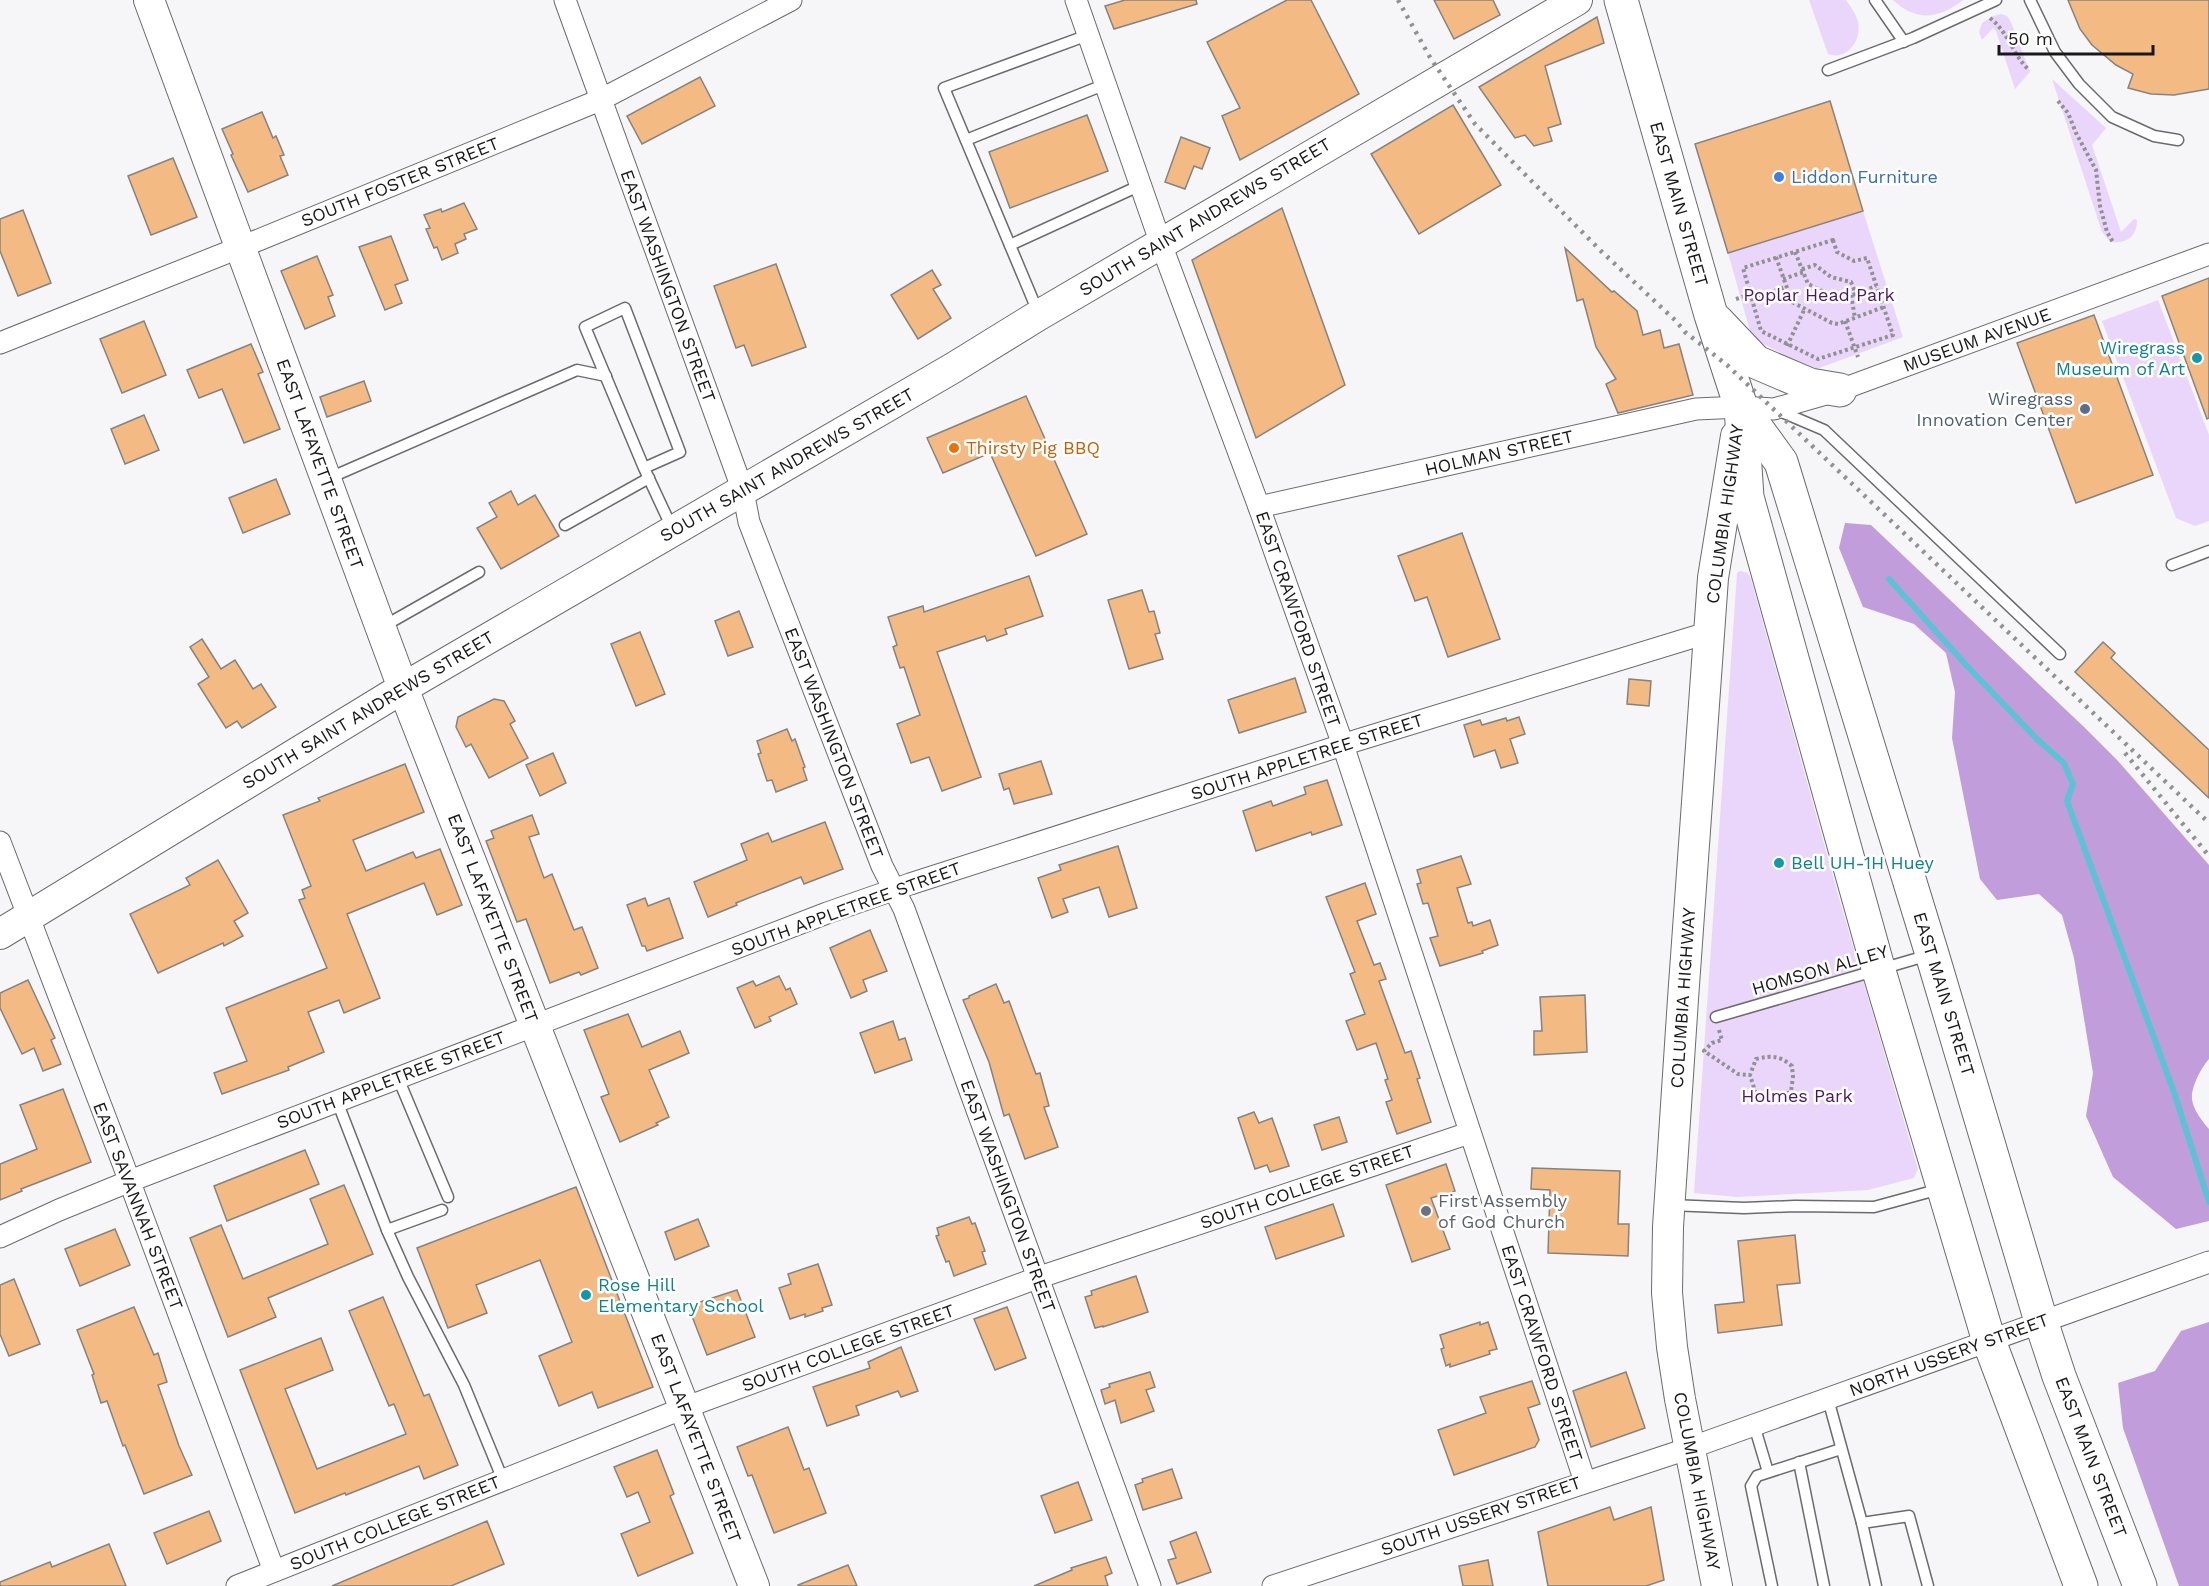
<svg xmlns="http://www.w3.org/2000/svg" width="2209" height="1586" viewBox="0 0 2209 1586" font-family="'Work Sans',sans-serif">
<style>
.green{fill:#ebd6fb}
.forest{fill:#c29ddc}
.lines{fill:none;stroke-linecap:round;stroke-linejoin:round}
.stream{stroke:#5ec2d6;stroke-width:6}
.building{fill:#f3bb83;stroke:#858381;stroke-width:1.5}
.lane-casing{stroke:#6c6a6d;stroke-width:13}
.street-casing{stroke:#6c6a6d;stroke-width:23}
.secondary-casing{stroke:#6c6a6d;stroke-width:32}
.primary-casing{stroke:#6c6a6d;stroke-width:35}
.path{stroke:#919092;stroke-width:4;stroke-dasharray:3 3;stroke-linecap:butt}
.lane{stroke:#fff;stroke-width:10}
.street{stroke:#fff;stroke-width:21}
.secondary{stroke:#fff;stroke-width:30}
.primary{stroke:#fff;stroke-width:33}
.rail{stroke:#919092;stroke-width:4.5;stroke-dasharray:3 6;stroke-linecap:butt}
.shop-dot{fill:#3f7fe0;stroke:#fff;stroke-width:2}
.culture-dot{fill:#0f9aa8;stroke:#fff;stroke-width:2}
.service-dot{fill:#5c6f8a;stroke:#fff;stroke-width:2}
.food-dot{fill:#e8710a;stroke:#fff;stroke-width:2}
.worship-dot{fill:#6b7280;stroke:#fff;stroke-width:2}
.labels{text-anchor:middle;stroke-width:5;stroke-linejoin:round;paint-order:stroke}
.shop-label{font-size:18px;fill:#366cbe;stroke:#fff;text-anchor:start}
.street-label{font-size:18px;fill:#191819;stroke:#fff}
.park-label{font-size:18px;fill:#481862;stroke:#fff}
.culture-label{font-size:18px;fill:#0d838f;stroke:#fff;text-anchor:start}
.service-label{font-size:18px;fill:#4e5e75;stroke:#fff;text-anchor:end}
.food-label{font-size:18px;fill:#c56008;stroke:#fff;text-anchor:start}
.worship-label{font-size:18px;fill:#5b616d;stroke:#fff;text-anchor:start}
</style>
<rect width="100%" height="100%" fill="#f6f5f8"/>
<g class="green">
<path d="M1809 0H1846C1851 7 1856 14 1858 22 1862 40 1847 61 1828 54Z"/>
<path d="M1893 0H1963C1939 19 1916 22 1893 0Z"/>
<polygon points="2001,14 2007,16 2011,22 2030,72 2015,89 1996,31 1993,28 1982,40 1979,32 1982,23 1993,16"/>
<path d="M2052 79 2106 128 2092 145 2121 232 2134 219 2137 220C2137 237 2126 244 2110 242L2102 232Z"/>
<polygon points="1863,211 1903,337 1814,370 1752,338 1728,253"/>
<polygon points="2158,300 2209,435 2209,521 2195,526 2176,518 2102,321"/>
<polygon points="1740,571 1748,573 1751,579 1839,898 1918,1169 1914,1178 1868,1190 1737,1197 1694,1193 1737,573"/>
</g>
<g class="forest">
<path d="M1845 523 1871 525 2084 727 2118 761 2209 865V1059C2201 1068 2191 1087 2192 1099 2193 1110 2203 1122 2209 1129V1221L2176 1229 2113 1177 2086 1116 2093 1073 2074 958 2062 915 2039 894 1997 900 1980 879 1952 738 1955 692 1946 653 1914 624 1863 607 1839 548Z"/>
<polygon points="2209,1322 2209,1586 2179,1586 2123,1428 2118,1383 2155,1371 2181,1331"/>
</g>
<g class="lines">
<polyline class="stream" points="1889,579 1967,666 2037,739 2064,763 2073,784 2067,801 2174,1092 2209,1202"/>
</g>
<g class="building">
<polygon points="1125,0 1196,0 1197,4 1114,29 1105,6"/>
<polygon points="1287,0 1311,0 1359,94 1240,160 1222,116 1240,108 1207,42"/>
<polygon points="1434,0 1493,0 1500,15 1454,39"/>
<polygon points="2068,0 2209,0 2209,89 2174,95 2151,94 2128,88 2133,74 2116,65 2092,45 2080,29"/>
<polygon points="1597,17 1604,43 1545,66 1561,124 1548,128 1552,141 1534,146 1525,135 1515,138 1479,87"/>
<polygon points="700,77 715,106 642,144 627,116"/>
<polygon points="1830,101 1863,211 1728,253 1695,144"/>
<polygon points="1453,105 1501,185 1419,234 1371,154"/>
<polygon points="262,112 273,138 276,136 284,155 280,156 288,175 248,192 231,155 233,154 222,129"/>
<polygon points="1087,115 1108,171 1010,208 989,152"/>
<polygon points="1181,137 1210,148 1202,169 1194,166 1185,189 1165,182"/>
<polygon points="173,158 197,217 151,235 128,176"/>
<polygon points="464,203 477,229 464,234 466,239 455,244 458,253 442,260 437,247 434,248 426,229 430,228 424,215 441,209 442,212"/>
<polygon points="1282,208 1345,385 1256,438 1192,260"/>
<polygon points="23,210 51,283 18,296 0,251 0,219"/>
<polygon points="391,236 408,280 395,285 402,303 385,310 359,247"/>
<polygon points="1565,248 1612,292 1614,291 1637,311 1643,335 1660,330 1664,348 1679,344 1693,395 1618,413 1606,384 1616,379 1596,347 1583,299 1577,301"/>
<polygon points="317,256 333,295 328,297 335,316 305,329 281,271"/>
<polygon points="776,264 806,347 752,366 744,345 736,348 714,286"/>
<polygon points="932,270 941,285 933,289 951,318 918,339 891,295"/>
<polygon points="2209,278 2209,418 2207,419 2162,296"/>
<polygon points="2094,315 2153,475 2076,503 2017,343"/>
<polygon points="144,321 166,375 122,393 100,339"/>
<polygon points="251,344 263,372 258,374 280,429 244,443 222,389 199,398 187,370"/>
<polygon points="364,381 371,401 327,417 320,397"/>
<polygon points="1026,396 1087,534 1036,556 990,453 943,473 927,438"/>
<polygon points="144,415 159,450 125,464 111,429"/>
<polygon points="276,479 290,514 243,533 229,498"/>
<polygon points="511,491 518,505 535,495 559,536 501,569 477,528 497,517 489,503"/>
<polygon points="1462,533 1500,639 1448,657 1427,597 1415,601 1398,556"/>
<polygon points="1029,576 1043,616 1005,629 1007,634 987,641 985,636 937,652 981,777 942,791 929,757 911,763 897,724 920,715 904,667 900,668 893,647 897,645 888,617 923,606 924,612"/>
<polygon points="1142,590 1149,612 1154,611 1160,633 1155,634 1163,659 1129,669 1108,600"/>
<polygon points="739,611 753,647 728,656 715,621"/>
<polygon points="640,632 665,694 636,706 611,644"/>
<polygon points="202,639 221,669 235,660 253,689 261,684 276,707 242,728 237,721 226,728 198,684 209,677 190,647"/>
<polygon points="2103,642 2115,653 2111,658 2209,750 2209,798 2075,672"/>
<polygon points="1295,678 1306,712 1239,733 1228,700"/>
<polygon points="1629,679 1651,681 1649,706 1627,704"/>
<polygon points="494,699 504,701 515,721 510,724 528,758 489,778 471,744 466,747 456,727 458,717"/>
<polygon points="1519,717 1525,734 1510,739 1518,763 1501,768 1495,750 1474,757 1464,725 1480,720 1482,725 1506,718 1507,721"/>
<polygon points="787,729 792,741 795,739 805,767 803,768 807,780 776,792 772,780 767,781 758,754 761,753 757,741"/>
<polygon points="553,753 566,783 540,796 526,765"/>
<polygon points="1041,761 1052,794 1014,804 1009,788 1004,790 999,774"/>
<polygon points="405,764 424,812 353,840 366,871 413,852 416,858 440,849 462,905 437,915 424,883 347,914 380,998 344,1013 339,1000 308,1012 324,1052 288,1067 289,1070 222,1094 214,1073 247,1061 226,1008 327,968 299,900 305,898 302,890 311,886 283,815 320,801 318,798"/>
<polygon points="1327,780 1342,825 1312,835 1311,832 1256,851 1243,811 1271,801 1273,806 1306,794 1304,787"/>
<polygon points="532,815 539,834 529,837 544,878 552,874 574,930 582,927 598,968 581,975 579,972 550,983 526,919 517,922 486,841 494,838 491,831"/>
<polygon points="825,822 843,869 804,884 801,877 736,903 737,905 708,917 694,882 747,860 741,844 768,833 772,842"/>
<polygon points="1118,846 1137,908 1109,917 1099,887 1063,899 1068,912 1052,918 1038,878 1061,870 1059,865"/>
<polygon points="1461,856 1471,884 1457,888 1468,923 1472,922 1473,926 1490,920 1498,945 1482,951 1483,953 1440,966 1430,938 1438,936 1428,903 1423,904 1417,884 1421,883 1417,870"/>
<polygon points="218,860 248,913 234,921 243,936 224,946 223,943 158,973 130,914 190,885 186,878"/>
<polygon points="1365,883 1376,914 1357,921 1374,965 1380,963 1386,979 1379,981 1405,1053 1411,1051 1420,1078 1417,1079 1431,1122 1397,1134 1386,1102 1392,1100 1385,1080 1388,1079 1376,1043 1357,1050 1346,1021 1365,1014 1350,974 1355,972 1326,897"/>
<polygon points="645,898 648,906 669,898 683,938 647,951 645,946 642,946 627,905"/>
<polygon points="870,930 887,971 863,980 867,991 851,998 830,948"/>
<polygon points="779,976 786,990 790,988 797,1004 769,1017 771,1021 755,1028 737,988 753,981 756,986"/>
<polygon points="28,980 55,1038 51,1040 61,1064 43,1071 34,1048 22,1054 0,1008 0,993"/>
<polygon points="996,984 1004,1003 1009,1001 1036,1074 1040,1073 1049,1106 1044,1107 1058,1147 1025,1159 1009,1114 1004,1116 989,1062 963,1000 969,998 969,996"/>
<polygon points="1585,995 1587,1052 1534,1055 1534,1031 1542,1031 1540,997"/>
<polygon points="628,1014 642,1047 680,1031 689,1053 649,1070 669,1117 656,1123 658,1125 620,1142 601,1097 609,1094 584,1030"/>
<polygon points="893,1021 899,1040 905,1038 912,1060 875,1073 860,1033"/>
<polygon points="63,1089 91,1162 21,1189 22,1191 0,1200 0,1164 37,1149 20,1105"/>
<polygon points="1254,1112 1259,1123 1272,1118 1289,1166 1270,1172 1267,1165 1255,1169 1238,1118"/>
<polygon points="1339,1117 1347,1142 1322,1150 1314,1125"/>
<polygon points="305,1150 319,1184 227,1221 214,1186"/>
<polygon points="1446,1164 1455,1191 1431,1198 1450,1249 1412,1262 1386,1185"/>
<polygon points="1532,1168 1620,1171 1618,1224 1629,1224 1628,1256 1548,1253 1550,1190 1531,1189"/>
<polygon points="344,1185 373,1254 268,1298 276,1317 228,1337 190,1238 221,1225 243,1279 328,1244 310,1199"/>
<polygon points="576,1187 653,1387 598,1408 592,1392 559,1406 539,1356 572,1342 540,1260 476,1285 487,1313 448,1328 417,1248"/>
<polygon points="1333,1204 1344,1236 1276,1259 1265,1227"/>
<polygon points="969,1217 972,1224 975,1223 985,1251 982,1252 986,1264 954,1276 949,1261 946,1262 936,1236 939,1235 937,1228"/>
<polygon points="698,1219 709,1246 675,1260 665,1232"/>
<polygon points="115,1229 130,1265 80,1286 65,1249"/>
<polygon points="1795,1235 1800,1283 1777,1285 1782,1325 1718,1333 1715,1305 1744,1302 1738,1241"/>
<polygon points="818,1264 832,1305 822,1308 823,1311 805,1317 805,1314 790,1319 779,1288 791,1284 788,1274"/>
<polygon points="1136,1276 1148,1312 1103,1327 1103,1326 1095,1328 1085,1297 1092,1295 1091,1291"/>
<polygon points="14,1279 40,1344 9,1356 0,1334 0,1285"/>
<polygon points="737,1290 755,1337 707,1355 690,1311 699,1307 697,1303"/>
<polygon points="383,1297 424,1396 429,1394 458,1465 424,1479 419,1466 346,1495 345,1493 295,1513 240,1370 321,1338 333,1370 285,1389 317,1469 406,1434 394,1404 389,1406 349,1311"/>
<polygon points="134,1307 154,1355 158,1353 167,1382 158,1385 179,1446 192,1475 144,1494 125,1445 123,1446 107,1401 101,1403 92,1375 94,1374 77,1330"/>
<polygon points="1007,1307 1026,1358 995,1370 974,1319"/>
<polygon points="1480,1322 1480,1325 1488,1322 1497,1349 1489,1351 1490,1354 1450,1367 1450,1364 1446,1366 1441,1349 1444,1348 1440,1335"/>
<polygon points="901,1347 918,1391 901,1397 898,1391 856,1406 859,1415 827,1426 813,1387 870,1368 868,1362"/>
<polygon points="1150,1372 1155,1387 1146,1390 1154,1411 1121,1423 1115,1400 1105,1404 1101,1390 1110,1387 1109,1384"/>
<polygon points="1626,1372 1645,1428 1591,1447 1573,1391"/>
<polygon points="1532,1381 1540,1404 1528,1408 1539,1440 1535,1447 1454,1475 1438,1430 1486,1413 1480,1397"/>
<polygon points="788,1427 804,1470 809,1468 826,1513 774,1533 752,1475 748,1476 737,1447"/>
<polygon points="657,1450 674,1494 670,1496 693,1553 638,1576 621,1534 650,1522 638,1492 627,1497 614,1467"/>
<polygon points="1172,1469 1182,1498 1143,1510 1135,1485 1143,1482 1142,1479"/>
<polygon points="1078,1482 1092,1520 1055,1533 1041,1496"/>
<polygon points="1610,1507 1614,1520 1651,1507 1664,1580 1646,1586 1548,1586 1538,1532"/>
<polygon points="209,1511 221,1541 167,1564 154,1533"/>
<polygon points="487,1521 504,1564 451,1586 332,1586"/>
<polygon points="1196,1532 1211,1572 1177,1584 1168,1560 1176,1558 1170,1542"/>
<polygon points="109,1544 126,1586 0,1586 0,1582 50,1562 52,1567"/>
<polygon points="1106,1557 1112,1573 1105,1576 1108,1586 1034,1586 1072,1570 1071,1568"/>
<polygon points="1488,1560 1493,1586 1463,1586 1459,1566"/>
<polygon points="848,1565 857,1586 798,1586 798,1585"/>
</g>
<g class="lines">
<g class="lane-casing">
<g id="lane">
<polyline points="1875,0 1904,42"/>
<polyline points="2030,0 2055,52 2079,84 2112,117 2154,136 2178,140"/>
<polyline points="1828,70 1913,38 1996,0"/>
<polyline points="966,140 1106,84"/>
<polyline points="1010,245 1141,185"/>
<polyline points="1038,312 944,88 1088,35"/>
<polyline points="1777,410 1824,430 2060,654"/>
<polyline points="644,468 585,327 625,308 680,452 644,468 672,528"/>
<polyline points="327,479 577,370 606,376"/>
<polyline points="565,525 649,478"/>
<polyline points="2172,565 2209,551"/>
<polyline points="384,626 479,572"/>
<polyline points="1716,1017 1929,955"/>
<polyline points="398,1078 448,1197"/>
<polyline points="337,1101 387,1230 442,1210"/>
<polyline points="1670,1205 1744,1208 1795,1206 1874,1207 1940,1189"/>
<polyline points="387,1230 408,1277 464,1385 503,1480"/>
<polyline points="1828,1399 1862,1523 1876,1586"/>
<polyline points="1754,1425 1768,1472"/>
<polyline points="1799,1462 1824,1586"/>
<polyline points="1862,1523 1909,1516 1928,1586"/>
<polyline points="1772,1586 1751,1486 1757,1476 1841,1449"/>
</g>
</g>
<g class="street-casing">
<g id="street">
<polyline points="565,0 743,491 749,522 882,866 904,909 1150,1586"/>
<polyline points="1076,0 1161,244 1259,507 1343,745 1585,1482"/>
<polyline points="0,343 256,241 600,100 791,0"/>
<polyline points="1259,507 1696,409 1741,407 1774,409 1840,390 2209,254"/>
<polyline points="0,842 122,1161 274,1571"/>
<polyline points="0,1237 59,1210 130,1181 827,913 910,884 1358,740 1710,632"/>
<polyline points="237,1586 684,1408 1037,1278 1469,1133"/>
<polyline points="1273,1586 1690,1448 2209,1262"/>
</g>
</g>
<g class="secondary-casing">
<g id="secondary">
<polyline points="149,0 403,688 754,1586"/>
<polyline points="0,934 403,688 953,368 1039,315 1577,0"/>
<polyline points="1717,1586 1680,1399 1672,1347 1667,1293 1668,1227 1683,999 1713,578 1736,436"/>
</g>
</g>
<g class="primary-casing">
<g id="primary">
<polyline points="1621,0 1711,315 1741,407 1747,497 1879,971 1989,1341 2081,1586"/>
<polyline points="1717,321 1756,362 1810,385 1840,390"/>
<polyline points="1741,407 1781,462 1932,954 2041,1321 2059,1376 2140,1586"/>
</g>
</g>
<g class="path">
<path d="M1990 18C2009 33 2011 52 2028 69"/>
<polyline points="2058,101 2068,113 2076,133 2096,170 2100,206 2107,232 2113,242"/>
<polygon points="1833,240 1837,252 1854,261 1867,258 1893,335 1818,359 1761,331 1743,268"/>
<polyline points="1795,252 1808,284 1840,300 1876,286"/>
<polyline points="1776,257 1792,302 1832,323 1838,324 1884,307"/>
<polyline points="1802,269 1815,265 1831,277 1851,282 1856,294"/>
<polyline points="1783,279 1804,272"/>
<polyline points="1851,295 1855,318"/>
<polyline points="1752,298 1786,287"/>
<polyline points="1736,299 1751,294"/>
<polyline points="1845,321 1858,357"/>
<polyline points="1787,346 1805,308"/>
<path d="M1719 1030 1722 1040 1712 1043 1704 1051 1738 1074 1750 1075 1756 1059C1772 1055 1780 1056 1792 1066L1793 1077 1791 1091C1778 1100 1770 1100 1756 1094L1750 1075"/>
</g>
<use href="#lane" class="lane"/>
<use href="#street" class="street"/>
<use href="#secondary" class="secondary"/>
<use href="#primary" class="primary"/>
<g class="rail">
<polyline points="1398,0 1431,59 1475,124 1601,251 1676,321 1685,332 1727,365 2209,823"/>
<polyline points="2125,753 2209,856"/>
</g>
</g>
<circle class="shop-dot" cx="1779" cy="177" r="6"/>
<g class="culture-dot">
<circle cx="2197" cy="358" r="6"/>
<circle cx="1779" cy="863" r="6"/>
<circle cx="586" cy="1295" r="6"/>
</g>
<circle class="service-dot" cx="2085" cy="409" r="6"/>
<circle class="food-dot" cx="954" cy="448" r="6"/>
<circle class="worship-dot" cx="1426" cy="1211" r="6"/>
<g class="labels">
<g class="shop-label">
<text x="1791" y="183">Liddon Furniture</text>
</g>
<g class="street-label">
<text transform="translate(400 182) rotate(-22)" y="6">SOUTH FOSTER STREET</text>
<text transform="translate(1679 204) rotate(74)" y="6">EAST MAIN STREET</text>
<text transform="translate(1205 217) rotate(-31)" y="6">SOUTH SAINT ANDREWS STREET</text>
<text transform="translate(668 286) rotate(70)" y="6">EAST WASHINGTON STREET</text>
<text transform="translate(1977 340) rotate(-20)" y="6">MUSEUM AVENUE</text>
<text transform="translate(1499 453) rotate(-13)" y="6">HOLMAN STREET</text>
<text transform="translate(320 464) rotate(70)" y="6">EAST LAFAYETTE STREET</text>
<text transform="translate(787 465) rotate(-30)" y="6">SOUTH SAINT ANDREWS STREET</text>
<text transform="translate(1725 514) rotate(-82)" y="6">COLUMBIA HIGHWAY</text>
<text transform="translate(1298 619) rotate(71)" y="6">EAST CRAWFORD STREET</text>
<text transform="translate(368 710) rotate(-31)" y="6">SOUTH SAINT ANDREWS STREET</text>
<text transform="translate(834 743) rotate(69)" y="6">EAST WASHINGTON STREET</text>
<text transform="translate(1307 757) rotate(-18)" y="6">SOUTH APPLETREE STREET</text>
<text transform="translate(846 909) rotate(-20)" y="6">SOUTH APPLETREE STREET</text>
<text transform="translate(493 918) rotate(69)" y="6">EAST LAFAYETTE STREET</text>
<text transform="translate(1820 970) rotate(-16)" y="6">HOMSON ALLEY</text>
<text transform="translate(1944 994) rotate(73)" y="6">EAST MAIN STREET</text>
<text transform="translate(1683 998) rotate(-86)" y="6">COLUMBIA HIGHWAY</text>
<text transform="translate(391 1080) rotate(-21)" y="6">SOUTH APPLETREE STREET</text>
<text transform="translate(1307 1187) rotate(-19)" y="6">SOUTH COLLEGE STREET</text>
<text transform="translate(1008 1196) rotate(70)" y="6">EAST WASHINGTON STREET</text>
<text transform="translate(138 1206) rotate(69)" y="6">EAST SAVANNAH STREET</text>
<text transform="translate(848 1348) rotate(-20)" y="6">SOUTH COLLEGE STREET</text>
<text transform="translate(1542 1353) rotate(72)" y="6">EAST CRAWFORD STREET</text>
<text transform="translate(1949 1355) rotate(-20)" y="6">NORTH USSERY STREET</text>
<text transform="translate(696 1438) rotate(69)" y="6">EAST LAFAYETTE STREET</text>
<text transform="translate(2091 1457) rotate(69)" y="6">EAST MAIN STREET</text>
<text transform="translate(1697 1481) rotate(79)" y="6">COLUMBIA HIGHWAY</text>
<text transform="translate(1481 1516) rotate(-19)" y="6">SOUTH USSERY STREET</text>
<text transform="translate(395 1523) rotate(-22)" y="6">SOUTH COLLEGE STREET</text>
</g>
<g class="park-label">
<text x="1819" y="301">Poplar Head Park</text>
<text x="1797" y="1102">Holmes Park</text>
</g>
<g class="culture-label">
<text x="2185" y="354" text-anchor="end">Wiregrass<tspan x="2185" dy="21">Museum of Art</tspan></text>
<text x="1791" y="869">Bell UH-1H Huey</text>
<text x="598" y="1291">Rose Hill<tspan x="598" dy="21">Elementary School</tspan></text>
</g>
<g class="service-label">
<text x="2073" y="405">Wiregrass<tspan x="2073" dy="21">Innovation Center</tspan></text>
</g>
<g class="food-label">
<text x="966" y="454">Thirsty Pig BBQ</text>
</g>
<g class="worship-label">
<text x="1438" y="1207">First Assembly<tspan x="1438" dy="21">of God Church</tspan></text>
</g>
</g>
<path d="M1999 45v9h154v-9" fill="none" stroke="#191819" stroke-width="3"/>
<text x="2008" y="45" font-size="18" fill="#191819" stroke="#ffffff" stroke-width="4.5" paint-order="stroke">50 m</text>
</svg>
